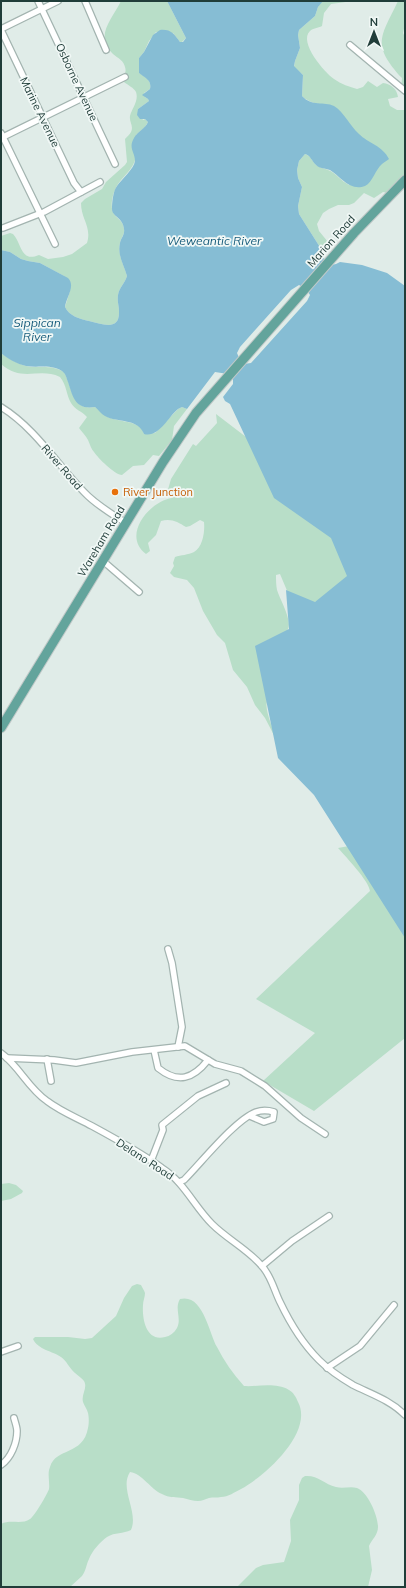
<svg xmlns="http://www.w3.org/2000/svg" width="406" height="1588" viewBox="0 0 406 1588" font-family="Mulish,sans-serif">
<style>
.green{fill:#b8dec8}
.water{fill:#86bdd4;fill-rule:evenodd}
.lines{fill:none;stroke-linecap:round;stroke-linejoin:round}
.minor-casing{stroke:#a3b4b0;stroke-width:8}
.primary-casing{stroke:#c1c9c8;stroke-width:11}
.minor{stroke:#fff;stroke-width:5.5}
.primary{stroke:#63a49c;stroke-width:9}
.food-dot{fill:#e8710a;stroke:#f1f8f6;stroke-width:1.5}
.labels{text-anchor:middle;stroke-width:3.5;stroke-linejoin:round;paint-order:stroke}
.street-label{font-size:11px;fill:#203d39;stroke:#f1f8f6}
.food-label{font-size:11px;fill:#c56008;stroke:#f1f8f6;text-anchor:start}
.water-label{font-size:12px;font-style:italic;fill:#185d7c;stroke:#f1f8f6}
</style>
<rect width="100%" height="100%" fill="#e0ece8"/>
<g class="green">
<path d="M121 1H167L186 38 182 42H180L173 33 156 32 149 41 144 52 139 58V73C146 77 152 81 150 89L144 93 145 97 148 99 149 101 138 109 143 120 145 119 148 122 145 127 136 135C136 144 138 157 133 165 128 174 118 181 115 190 112 196 110 209 114 214 118 220 123 220 124 229 125 235 121 237 120 243 117 254 124 265 127 276 125 283 119 288 118 295 117 301 119 306 119 311 120 332 102 324 89 321 80 319 69 316 65 307L70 291 64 276 40 263 28 261 21 259 10 252 1 250V236L10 233 13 234C22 243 20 263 39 255L48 259 63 257 72 254 87 243C92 227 81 219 81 203L85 199 102 189 106 182 125 165 127 162 125 139C127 137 130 134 131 132 134 126 129 122 130 116 132 108 139 101 136 92 134 88 128 85 124 82 123 77 127 73 125 67 124 61 118 58 113 54 94 35 112 20 121 1Z"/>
<path d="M322 1H353L331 4 324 13 322 26C318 28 313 28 310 31 298 42 325 73 334 79 341 84 350 87 357 89L363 87 368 81 377 87 383 83C391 84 397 89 398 97L388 99 390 106 397 110H405V187L397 195 383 192 374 198 364 193 354 203 349 205H338L329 209 323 213 317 224 319 231 328 242V248L323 252 299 214 298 206 302 187 298 178 297 170 299 161 305 154C311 156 312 161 316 165 320 168 324 168 328 170 336 173 341 181 349 185L330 105C320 105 309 103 302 96L303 75 294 67 295 61 300 48 298 35 299 30 315 16 318 7Z"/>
<path d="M398 1H405V24L403 33 405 37V92L401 89 402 78C371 44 381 37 398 1Z"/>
<path d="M1 353C8 358 18 364 26 366 38 369 49 364 62 371 66 373 66 377 68 381 73 396 76 410 95 407 100 411 103 414 108 417 119 422 130 420 142 428L144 434 155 433 178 409 182 407 187 409 174 426 172 440 159 456 153 455 144 465 133 466 122 475C115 475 98 458 94 452 91 449 90 444 88 440 86 436 82 432 79 428L87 417C82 411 75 410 71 403 66 394 67 386 60 377 39 367 22 383 1 364Z"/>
<path d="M216 414 250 440 328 532 356 570 335 599 308 603 288 593 280 574 276 575C276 580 276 585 277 590 280 600 295 624 286 632 277 640 269 635 259 648L267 702C264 709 274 731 277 741L265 718 255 705 247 687 233 670 225 643 217 635 203 611 194 588 187 580 174 577 170 573 174 566 173 563 175 557C181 555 188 555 194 552 203 547 205 531 204 522L200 520 190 526 186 527C178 522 171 518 161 521L156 535 148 543 150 551 146 554C121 535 150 501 172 498L167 493 171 479 193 444 196 446 217 423Z"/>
<path d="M349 846 405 903V1038L314 1111 263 1081 315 1033 256 999 370 891C369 881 346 857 338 848Z"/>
<polygon points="9,1183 16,1185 23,1191 22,1193 11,1199 1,1201 1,1184"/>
<path d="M137 1284 141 1285C142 1287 144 1290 145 1293 145 1297 143 1301 143 1305 142 1319 146 1342 165 1337 170 1336 174 1333 177 1328 182 1318 174 1309 180 1299 203 1293 209 1333 217 1347 224 1361 233 1374 244 1386 258 1387 275 1382 289 1390 293 1392 296 1397 298 1402 314 1432 265 1476 241 1489 235 1492 228 1497 221 1497 217 1498 213 1497 209 1498 205 1499 202 1501 198 1501 193 1501 188 1499 183 1498 176 1497 169 1498 162 1494 150 1489 143 1474 130 1472 119 1489 139 1512 131 1530 123 1534 115 1532 107 1537 100 1542 92 1551 89 1559 86 1565 86 1571 82 1576 78 1580 74 1583 70 1587H1V1524C10 1519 22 1525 30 1519 34 1517 48 1493 49 1489 50 1482 47 1474 50 1467 56 1447 83 1456 88 1428 89 1424 89 1417 88 1413 87 1409 84 1405 83 1402 81 1394 88 1388 84 1381 82 1378 78 1376 75 1373 70 1369 66 1360 61 1357 53 1351 38 1350 33 1339L35 1337H68L85 1339 92 1338 116 1316 124 1298 132 1286Z"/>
<path d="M305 1476C318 1475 324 1484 336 1487 343 1489 350 1486 357 1488 368 1492 378 1516 378 1527 378 1535 372 1539 369 1546L372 1570 368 1587H237L256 1568 263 1565 284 1562 291 1541 290 1520 299 1500V1485L302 1478Z"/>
</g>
<path class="water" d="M167 1H323L318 7 315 16 299 30 298 35 300 48 295 61 294 66 303 75 302 96C312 107 324 101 334 106 344 112 350 126 359 134 368 143 383 146 389 159 387 161 384 162 382 164 375 170 373 182 365 186 350 192 340 176 330 170 325 168 320 169 316 165 311 160 311 156 305 154L299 161 297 170 298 178 302 187 298 206 299 214 323 252 324 260 327 266 336 264 340 262 362 265 387 273 405 286V938L314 795 278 758 255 646 289 629 286 590 315 602 347 576 331 538 274 498 230 404 225 401 223 397 233 384V377L228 374 215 372 187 409 182 407 178 409C168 417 159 438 144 434 138 418 118 423 105 416 101 414 99 410 95 407 75 410 73 397 68 382 66 377 66 374 62 371 50 364 38 368 26 366 17 364 8 359 1 353V250L10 252 21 259 28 261 40 263 68 278C76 286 66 297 65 307 69 316 80 319 89 321 102 324 120 332 119 311 119 306 117 301 118 295 119 288 125 283 127 276 124 265 117 255 120 243 121 238 125 235 124 229 123 217 112 217 112 209 112 203 113 191 117 186 121 180 134 169 135 161 135 152 128 148 134 138 138 131 145 129 148 122L145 119H140L137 115 138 109 149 101 148 99 142 95 150 89C152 80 145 78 139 73V58L144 52 153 35 160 30C171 29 174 34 180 42H183L186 38ZM299 285 306 289 310 295 307 301 251 363 244 364 240 360 237 353 240 347 291 290Z"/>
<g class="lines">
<g class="minor-casing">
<g id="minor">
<polyline points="38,1 115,164"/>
<polyline points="85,1 106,50"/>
<polyline points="1,29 58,1"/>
<polyline points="1,30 74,183 81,192"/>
<polyline points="350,45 405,91"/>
<polyline points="1,133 55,244"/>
<polyline points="1,138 125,77"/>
<polyline points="3,228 44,212 100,182"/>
<path d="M1 407C35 428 57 464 84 492 96 505 112 514 126 523"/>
<polyline points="103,561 139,592"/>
<polyline points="168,949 172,963 182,1027 178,1047"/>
<path d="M154 1050 158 1068C178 1084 193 1079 208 1060"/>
<path d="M1 1053C19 1066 28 1088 47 1101 60 1111 77 1118 92 1126 116 1139 140 1152 162 1168 184 1182 194 1206 212 1224 227 1239 247 1249 261 1265 271 1275 274 1290 280 1302 290 1323 303 1344 319 1360 329 1370 341 1378 353 1385 371 1394 390 1400 405 1415"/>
<polyline points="7,1058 54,1060 76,1063 132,1052 185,1046 215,1064 241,1071 265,1086 301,1118 325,1134"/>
<polyline points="47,1059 51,1081"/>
<polyline points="151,1161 163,1130 162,1125 198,1096 226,1083"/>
<path d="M179 1182 184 1180C201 1163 235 1120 256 1112 262 1110 267 1110 274 1112L273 1119 264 1122 250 1116"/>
<polyline points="262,1266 292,1241 329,1216"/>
<polyline points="1,1352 18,1346"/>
<polyline points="327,1368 360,1346 394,1305"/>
<path d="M1 1465C11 1458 17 1443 17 1431 17 1427 15 1422 14 1418"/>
</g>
</g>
<g class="primary-casing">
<polyline id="primary" points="1,728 163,462 196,413 354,233 405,180"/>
</g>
<use href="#minor" class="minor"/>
<use href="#primary" class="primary"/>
</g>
<circle class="food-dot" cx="115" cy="492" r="4"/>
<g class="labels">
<g class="street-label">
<text transform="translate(77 82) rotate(65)" y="4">Osborne Avenue</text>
<text transform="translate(40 112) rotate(64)" y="4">Marine Avenue</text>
<text transform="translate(331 241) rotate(-48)" y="4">Marion Road</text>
<text transform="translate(62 467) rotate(49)" y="4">River Road</text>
<text transform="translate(101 541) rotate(-59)" y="4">Wareham Road</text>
<text transform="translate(145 1159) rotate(33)" y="4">Delano Road</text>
</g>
<g class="food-label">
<text x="123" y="496">River Junction</text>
</g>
<g class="water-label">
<text x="214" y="245">Weweantic River</text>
<text x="37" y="327">Sippican<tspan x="37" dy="14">River</tspan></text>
</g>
</g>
<rect width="406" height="1588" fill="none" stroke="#203d39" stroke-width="4"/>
<g transform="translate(374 32)" stroke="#f1f8f6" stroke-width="3" paint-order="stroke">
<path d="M0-3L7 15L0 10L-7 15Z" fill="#203d39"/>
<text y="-6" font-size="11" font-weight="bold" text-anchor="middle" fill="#203d39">N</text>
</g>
</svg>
